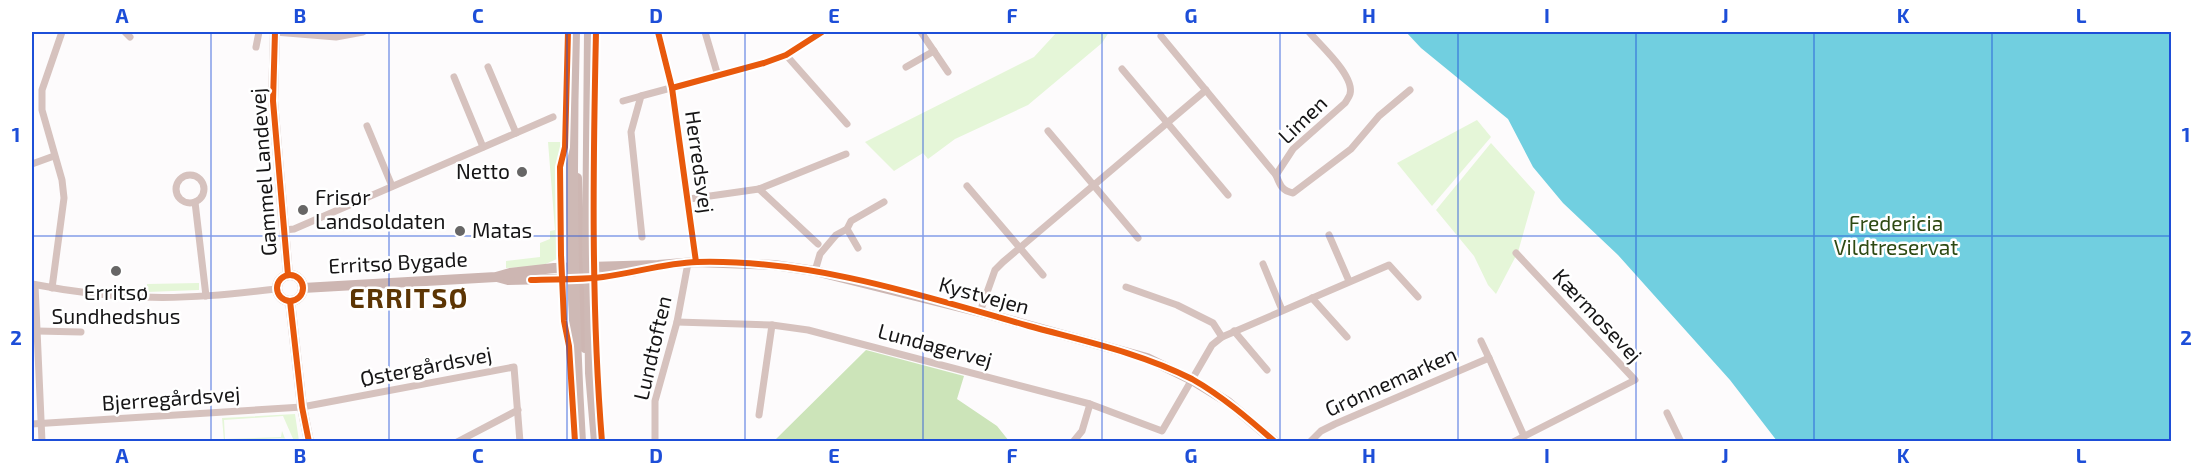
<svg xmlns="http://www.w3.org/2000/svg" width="2203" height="473" viewBox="0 0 2203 473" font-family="'Exo 2',sans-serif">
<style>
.green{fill:#e5f6d8}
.forest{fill:#cce4b9}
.water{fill:#71cfe0}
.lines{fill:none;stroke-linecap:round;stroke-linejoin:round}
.street{stroke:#d6c2be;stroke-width:7}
.secondary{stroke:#cdb6b2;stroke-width:10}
.primary{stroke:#ceb9b5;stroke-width:12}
.cycleway-casing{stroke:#fff;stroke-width:10}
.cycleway{stroke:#e8590c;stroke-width:6}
.grid{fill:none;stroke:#1d4ed8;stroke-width:1.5;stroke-opacity:0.55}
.poi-dot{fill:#676666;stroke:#fff;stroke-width:2}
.labels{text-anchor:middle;stroke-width:5;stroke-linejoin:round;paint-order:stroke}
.street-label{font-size:21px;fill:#161516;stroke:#fff}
.poi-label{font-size:21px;fill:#161516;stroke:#fff;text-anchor:start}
.park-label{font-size:21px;fill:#2d4912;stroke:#fff}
.district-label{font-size:27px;font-weight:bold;letter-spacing:1.5px;fill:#5c3504;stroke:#fff}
.neatline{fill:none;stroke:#1d4ed8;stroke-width:2}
.grid-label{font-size:20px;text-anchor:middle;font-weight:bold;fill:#1d4ed8}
</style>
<rect width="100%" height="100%" fill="#fdfbfc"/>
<g class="green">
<polygon points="1057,32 1109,32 1102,43 1028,105 955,139 928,159 923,153 894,171 865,142 1034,57"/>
<polygon points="1477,120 1491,137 1432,206 1397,163"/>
<polygon points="548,142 563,142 559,158 557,259 541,266 506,268 506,261 540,257 540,243 550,239 550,231 555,230"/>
<polygon points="1491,143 1535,192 1518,252 1496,294 1488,285 1474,256 1436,210"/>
<polygon points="199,283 199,290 147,292 147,284"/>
<polygon points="295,414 299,441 294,441 283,416 224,420 225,439 281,437 282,431 286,441 285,438 224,441 222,418"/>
</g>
<polygon class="forest" points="866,350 964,376 957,399 997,426 1009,441 758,441 775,440"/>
<polygon class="water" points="1406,32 2171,32 2171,441 1777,441 1730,380 1618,255 1563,203 1533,167 1508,119 1421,48"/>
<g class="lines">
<g class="street">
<polyline points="125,32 130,37"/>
<polyline points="275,32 336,37 363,32"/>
<polyline points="658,32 672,88 696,262"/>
<polyline points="705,32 718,76"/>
<polyline points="921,32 948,72"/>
<path d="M1161 36 1276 175C1280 185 1282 191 1293 193L1351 149 1379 116 1410 90"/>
<polyline points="256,47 259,32"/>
<polyline points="786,55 847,124"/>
<polyline points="488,67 516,133"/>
<polyline points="906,67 934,51"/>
<polyline points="1122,69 1228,195"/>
<polyline points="454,77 483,147"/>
<polyline points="623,101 641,96"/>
<polyline points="367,126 392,186"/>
<polyline points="1048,131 1138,238"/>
<polyline points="32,164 54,156"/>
<circle cx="190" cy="189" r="14"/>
<path d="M1276 175 1293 149 1345 103C1347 100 1349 97 1350 94 1355 76 1320 45 1309 32"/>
<polyline points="967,186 1043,275"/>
<polyline points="759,189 818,244"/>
<polyline points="689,199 759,189 846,154"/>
<polyline points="195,202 206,296"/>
<polyline points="847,229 858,248"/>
<polyline points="284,230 294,229 553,117"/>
<polyline points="1329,235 1349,281"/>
<polyline points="642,237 631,132 641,96 764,63 786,55 822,32"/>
<polyline points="1263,264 1282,310"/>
<polyline points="815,271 820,254 836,235 847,229 851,221 884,202"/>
<path d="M32 284C68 291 105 296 142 297 187 299 232 294 276 289"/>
<polyline points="35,285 42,442"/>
<polyline points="1126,287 1177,305 1213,323 1222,337"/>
<polyline points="52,288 64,198 62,180 42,110 42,90 62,32"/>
<polyline points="1312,298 1347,337"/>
<polyline points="980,312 995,270 1003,262 1206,90"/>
<polyline points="677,322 772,325 808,330 1090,404 1162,431 1212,345 1222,337 1389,265 1418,297"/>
<polyline points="37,331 81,332"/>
<polyline points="1234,331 1267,370"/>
<polyline points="1481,341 1489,358"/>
<polyline points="1667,413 1681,442"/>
<polyline points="759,415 772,325"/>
<polyline points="32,424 302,407 514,367 520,442"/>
<polyline points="457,442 518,410"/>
<polyline points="655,442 655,401 677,322 688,263"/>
<polyline points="1073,442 1082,431 1090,404"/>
<polyline points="1310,442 1321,431 1335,424 1489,358 1524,436"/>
<polyline points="1513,442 1635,380 1516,253"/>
</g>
<g class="secondary">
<polyline points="275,32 273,101 288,275"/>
<polyline points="577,178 580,268 584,272"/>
<circle cx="290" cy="288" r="13"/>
<polyline points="578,275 582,278 585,348"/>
<polyline points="497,277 508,280 590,278 636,271"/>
<polyline points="303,288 496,277 510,273 554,268 658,265 696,262 774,265 815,271 980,312 1147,358 1192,380 1228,402 1275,442"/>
<polyline points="290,301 302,407 309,442"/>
</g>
<g class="primary">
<path d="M574 32C570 169 572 305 580 442"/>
<polyline points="590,32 588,255 590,292 591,373 597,442"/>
</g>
<g class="cycleway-casing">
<g id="cycleway">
<polyline points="275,32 273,101 288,275"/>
<polyline points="568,32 565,147 560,167 561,255 564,321 569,346 575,442"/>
<path d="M596 32C593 168 591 305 602 442"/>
<polyline points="658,32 672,88 696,262"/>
<polyline points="672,88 764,63 786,55 822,32"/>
<circle cx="290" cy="288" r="13"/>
<path d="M531 280C555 279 579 280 603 277 635 273 665 263 697 262 810 259 921 295 1029 326 1084 341 1141 353 1192 379 1222 396 1249 419 1275 442"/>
<polyline points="290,301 302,407 309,442"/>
</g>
</g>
<use href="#cycleway" class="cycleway"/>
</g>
<path class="grid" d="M211 32V442M389 32V442M567 32V442M745 32V442M923 32V442M1102 32V442M1280 32V442M1458 32V442M1636 32V442M1814 32V442M1992 32V442M32 236H2172"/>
<g class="poi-dot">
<circle cx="522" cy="172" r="6"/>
<circle cx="303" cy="210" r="6"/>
<circle cx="460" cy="231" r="6"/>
<circle cx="116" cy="271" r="6"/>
</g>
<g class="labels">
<g class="street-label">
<text transform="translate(1303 120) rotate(-44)" y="7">Limen</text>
<text transform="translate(699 162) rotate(82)" y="7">Herredsvej</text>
<text transform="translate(264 172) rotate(-94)" y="7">Gammel Landevej</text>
<text transform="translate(398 263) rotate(-3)" y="7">Erritsø Bygade</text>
<text transform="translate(984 296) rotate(15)" y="7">Kystvejen</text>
<text transform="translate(1597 316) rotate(47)" y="7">Kærmosevej</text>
<text transform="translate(935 346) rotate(15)" y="7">Lundagervej</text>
<text transform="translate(653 348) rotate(-77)" y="7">Lundtoften</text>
<text transform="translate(426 367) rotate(-11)" y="7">Østergårdsvej</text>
<text transform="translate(1391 382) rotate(-24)" y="7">Grønnemarken</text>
<text transform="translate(171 399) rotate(-4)" y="7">Bjerregårdsvej</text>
</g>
<g class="poi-label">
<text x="510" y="179" text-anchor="end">Netto</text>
<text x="315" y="205">Frisør<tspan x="315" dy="24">Landsoldaten</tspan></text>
<text x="472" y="238">Matas</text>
<text x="116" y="300" text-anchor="middle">Erritsø<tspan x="116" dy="24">Sundhedshus</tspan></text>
</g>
<g class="park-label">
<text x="1896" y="231">Fredericia<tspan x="1896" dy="24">Vildtreservat</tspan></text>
</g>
<g class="district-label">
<text x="409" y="308">ERRITSØ</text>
</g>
</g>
<rect width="2203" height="473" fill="none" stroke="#ffffff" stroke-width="66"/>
<rect x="33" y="33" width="2137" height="407" class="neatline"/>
<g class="grid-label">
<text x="122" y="23">A</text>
<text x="300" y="23">B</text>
<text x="478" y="23">C</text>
<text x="656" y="23">D</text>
<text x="834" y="23">E</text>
<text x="1012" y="23">F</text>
<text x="1191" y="23">G</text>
<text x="1369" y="23">H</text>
<text x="1547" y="23">I</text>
<text x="1725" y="23">J</text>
<text x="1903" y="23">K</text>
<text x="2081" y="23">L</text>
<text x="16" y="142">1</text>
<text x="2186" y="142">1</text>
<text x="16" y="345">2</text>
<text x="2186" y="345">2</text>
<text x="122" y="463">A</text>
<text x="300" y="463">B</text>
<text x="478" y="463">C</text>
<text x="656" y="463">D</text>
<text x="834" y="463">E</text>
<text x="1012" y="463">F</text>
<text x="1191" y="463">G</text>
<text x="1369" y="463">H</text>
<text x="1547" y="463">I</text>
<text x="1725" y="463">J</text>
<text x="1903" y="463">K</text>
<text x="2081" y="463">L</text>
</g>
</svg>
